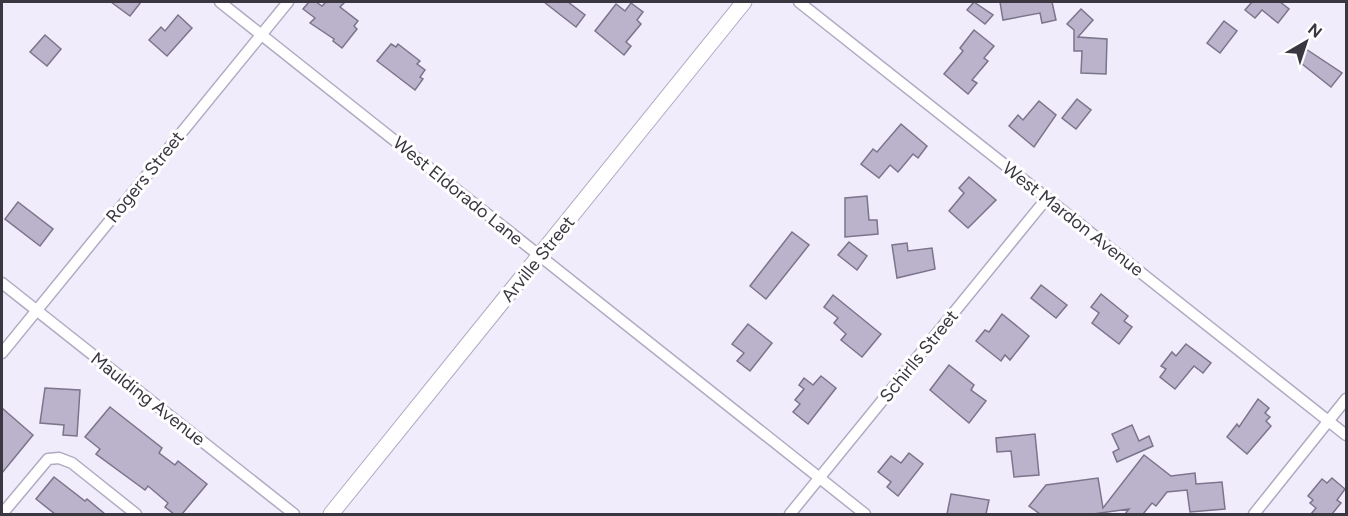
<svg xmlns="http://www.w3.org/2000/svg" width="1348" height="516" viewBox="0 0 1348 516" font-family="Figtree,sans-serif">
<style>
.building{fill:#bbb3cc;stroke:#7b748b;stroke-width:1.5}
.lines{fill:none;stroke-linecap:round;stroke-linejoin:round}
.street-casing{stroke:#b1aac2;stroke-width:13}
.secondary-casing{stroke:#b1aac2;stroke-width:17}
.street{stroke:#fff;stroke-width:10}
.secondary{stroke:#fff;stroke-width:15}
.labels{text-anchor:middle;stroke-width:6;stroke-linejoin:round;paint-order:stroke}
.street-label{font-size:18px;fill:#3a3741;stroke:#fff}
</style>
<rect width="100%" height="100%" fill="#f1ecfc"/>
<g class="building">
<polygon points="111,2 141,2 130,16"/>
<polygon points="309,2 316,2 322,6 326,2 345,2 340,7 358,21 354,26 357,29 342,48 333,41 334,39 310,23 315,18 303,9"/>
<polygon points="544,2 568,2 585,15 576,27"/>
<polygon points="974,2 993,15 985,24 967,10"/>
<polygon points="1000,2 1052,2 1056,20 1042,23 1040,13 1003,20"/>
<polygon points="1252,2 1280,2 1289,9 1278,23 1262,10 1255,18 1245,10"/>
<polygon points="631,3 643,12 637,20 641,24 626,42 631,46 624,55 595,31 616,4 625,11"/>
<polygon points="1081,9 1093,20 1078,37 1107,39 1106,74 1081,73 1082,51 1074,51 1074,30 1067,24"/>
<polygon points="178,15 192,28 167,56 149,40 161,27 165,31"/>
<polygon points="1224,21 1237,31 1220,53 1207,43"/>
<polygon points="974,30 994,46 984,58 988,61 972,80 977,83 968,94 944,74 963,51 960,48"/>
<polygon points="45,35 61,49 47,66 30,52"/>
<polygon points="391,44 396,47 398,44 420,61 417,64 425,70 420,77 423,79 415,90 377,61"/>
<polygon points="1306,49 1342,73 1331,87 1297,60"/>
<polygon points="1077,99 1091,110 1076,129 1062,118"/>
<polygon points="1039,101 1056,115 1034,147 1009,126 1018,115 1023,120"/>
<polygon points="901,124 927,146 918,158 913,154 898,172 890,165 879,178 861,164 873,149 877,152"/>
<polygon points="969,177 996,200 968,228 949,211 964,193 959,188"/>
<polygon points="867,196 869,220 877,220 878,234 845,237 845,198"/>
<polygon points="18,202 53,229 40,246 5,219"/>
<polygon points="792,232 809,245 766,299 750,286"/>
<polygon points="849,242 867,256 857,270 838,255"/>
<polygon points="907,243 908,251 932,248 935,269 897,278 892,245"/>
<polygon points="1041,285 1067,305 1056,318 1031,298"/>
<polygon points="1101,294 1128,316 1124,321 1132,327 1119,344 1092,323 1099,313 1091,307"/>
<polygon points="833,295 881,334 862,357 841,340 846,334 834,323 838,318 824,307"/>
<polygon points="1002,314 1029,336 1010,360 1005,355 1001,361 976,341 985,330 989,332"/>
<polygon points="748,324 772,343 750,371 737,361 744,353 732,344"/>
<polygon points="1186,344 1211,363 1203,373 1194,366 1175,389 1160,377 1166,369 1161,366 1172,352 1176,356"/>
<polygon points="949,365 974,385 971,390 986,401 969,423 930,390"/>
<polygon points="821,376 836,388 808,424 793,412 800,404 795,400 804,389 799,385 804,378 813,385"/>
<polygon points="45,388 80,390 77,436 63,435 64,425 40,423"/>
<polygon points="1258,399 1269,408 1265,413 1270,417 1266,421 1271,426 1247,454 1227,437 1237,424 1239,427"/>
<polygon points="110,407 162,448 159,453 175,465 178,461 207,484 182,514 174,514 165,507 168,503 148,486 145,490 96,454 100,449 85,437"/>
<polygon points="2,408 33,435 2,473"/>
<polygon points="1132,425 1139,441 1149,436 1153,446 1117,462 1113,452 1119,449 1112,434"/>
<polygon points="1035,434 1039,475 1014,477 1011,451 997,452 996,438"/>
<polygon points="909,453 923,464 898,496 887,487 891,482 878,472 891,456 901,463"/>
<polygon points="1144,455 1171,476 1195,473 1196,484 1222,482 1225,509 1190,512 1187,490 1167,492 1156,506 1152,503 1143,514 1125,514 1129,509 1093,514 1040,514 1029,506 1046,485 1098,478 1103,508"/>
<polygon points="54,477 85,501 87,499 105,514 55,514 36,499"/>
<polygon points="1332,478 1345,489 1337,500 1341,503 1332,514 1311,514 1316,508 1310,503 1313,500 1308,496 1322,479 1327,483"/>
<polygon points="951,494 989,500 986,514 947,514"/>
</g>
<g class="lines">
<g class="street-casing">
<g id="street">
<polyline points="220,2 865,514"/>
<polyline points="799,2 1346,435"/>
<polyline points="2,283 294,514"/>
<polyline points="2,353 288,2"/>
<polyline points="2,514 48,459 59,458 72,463 136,514"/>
<polyline points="790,514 1047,198"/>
<polyline points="1254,514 1346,399"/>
</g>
</g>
<g class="secondary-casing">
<polyline id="secondary" points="331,514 744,2"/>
</g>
<use href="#street" class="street"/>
<use href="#secondary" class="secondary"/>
</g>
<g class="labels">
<g class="street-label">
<text transform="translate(145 177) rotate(-51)" y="6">Rogers Street</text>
<text transform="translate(458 191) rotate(39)" y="6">West Eldorado Lane</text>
<text transform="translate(1073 219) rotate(38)" y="6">West Mardon Avenue</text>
<text transform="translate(538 259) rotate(-51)" y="6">Arville Street</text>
<text transform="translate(919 356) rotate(-51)" y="6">Schirlls Street</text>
<text transform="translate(148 399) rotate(38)" y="6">Maulding Avenue</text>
</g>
</g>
<rect width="1348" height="516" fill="none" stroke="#3a3741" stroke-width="6"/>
<g transform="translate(1306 42) rotate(39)" stroke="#ffffff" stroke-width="4.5" paint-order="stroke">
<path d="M0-4.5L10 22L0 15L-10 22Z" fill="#3a3741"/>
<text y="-9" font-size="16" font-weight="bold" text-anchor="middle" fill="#3a3741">N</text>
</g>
</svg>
